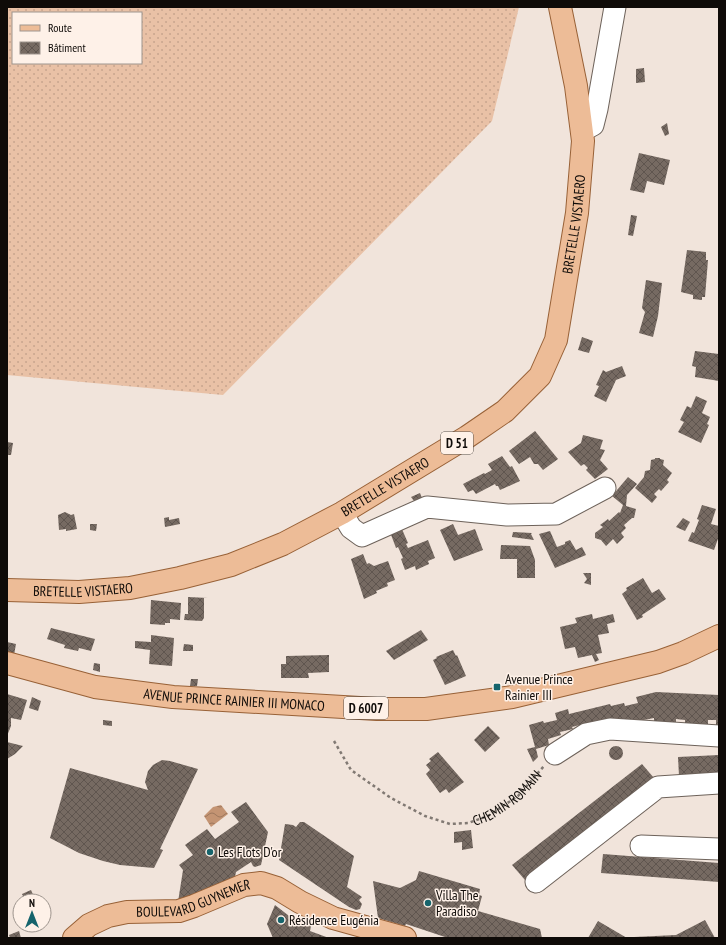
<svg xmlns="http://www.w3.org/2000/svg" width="726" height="945" viewBox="0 0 726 945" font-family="'PT Sans Narrow',sans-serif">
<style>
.grass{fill:url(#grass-dots);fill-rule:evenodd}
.water{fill:url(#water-waves)}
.building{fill:url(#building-cross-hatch)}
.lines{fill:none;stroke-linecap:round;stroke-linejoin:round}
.minor-casing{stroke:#6d625a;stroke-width:23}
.major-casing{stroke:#986137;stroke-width:24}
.path{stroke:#817973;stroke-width:2.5;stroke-dasharray:3 3;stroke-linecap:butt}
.minor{stroke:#fff;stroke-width:21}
.major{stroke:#edbc97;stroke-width:22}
.poi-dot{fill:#16646c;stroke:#fef1e8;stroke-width:1.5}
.labels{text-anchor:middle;stroke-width:3;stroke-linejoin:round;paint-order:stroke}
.shield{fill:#fef1e8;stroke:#57504b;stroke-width:1}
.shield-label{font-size:13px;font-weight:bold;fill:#0f0b08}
.street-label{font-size:14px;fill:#0f0b08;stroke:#fef1e8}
.poi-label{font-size:14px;fill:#0f0b08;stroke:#fef1e8;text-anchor:start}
</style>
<defs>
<pattern id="grass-dots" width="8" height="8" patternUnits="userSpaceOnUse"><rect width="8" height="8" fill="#e9c1a6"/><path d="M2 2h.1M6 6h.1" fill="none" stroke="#c7a48d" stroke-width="1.8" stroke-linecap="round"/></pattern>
<pattern id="water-waves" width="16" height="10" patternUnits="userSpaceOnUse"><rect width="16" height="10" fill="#c49473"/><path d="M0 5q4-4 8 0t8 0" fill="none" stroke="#9e775c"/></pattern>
<pattern id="building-cross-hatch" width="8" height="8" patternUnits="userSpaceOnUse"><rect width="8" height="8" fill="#766a62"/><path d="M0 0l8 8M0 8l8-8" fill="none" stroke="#5f554f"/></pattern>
</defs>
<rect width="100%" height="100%" fill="#f1e4db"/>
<path class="grass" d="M7 7H519L492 121 223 395 7 375ZM13 13H141V63H13Z"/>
<polygon class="water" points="221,805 228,814 211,827 204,816 213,807"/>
<g class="building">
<polygon points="644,68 645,82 636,83 636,69"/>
<polygon points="667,123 669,134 665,136 661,127"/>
<polygon points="639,153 670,160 664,185 647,181 644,193 630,190"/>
<polygon points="631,215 637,216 633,236 628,235"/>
<polygon points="687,250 706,252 706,260 708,260 705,297 702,297 702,300 693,299 693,295 681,292"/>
<polygon points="646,280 662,283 658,316 653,337 639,333 645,312 642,308"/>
<polygon points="582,337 593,341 589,353 578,350"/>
<polygon points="695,351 719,354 719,381 695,377 696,367 692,366"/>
<polygon points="622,366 626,376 616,380 606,402 594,396 599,386 596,385 603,370 606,372"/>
<polygon points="696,396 707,401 702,413 710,417 707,424 709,425 701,443 678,432 684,422 680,420 687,406 691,408"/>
<polygon points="535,431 558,459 543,470 538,464 534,464 530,457 519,464 509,451"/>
<polygon points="583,435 603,440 600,449 605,450 600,460 608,469 595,479 586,470 588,468 584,464 581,466 568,452 581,443"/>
<polygon points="7,442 13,443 11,455 7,455"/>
<polygon points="502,456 510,467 512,466 520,481 500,490 498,486 496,486 495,484 476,494 473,490 468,492 463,484 484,473 485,474 492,470 488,464"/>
<polygon points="655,458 660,458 660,459 664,460 663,465 672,473 667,480 669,482 661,491 659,489 654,494 657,497 652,503 635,488 644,477 645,471 650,470 651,460 655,459"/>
<polygon points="628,477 637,484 627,495 626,506 636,509 634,518 632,518 624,525 626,528 621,533 624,537 617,544 613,539 606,546 601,540 595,538 595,533 603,527 600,525 608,519 609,521 619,512 620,513 623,505 612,496"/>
<polygon points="420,493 422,498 414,501 411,497"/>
<polygon points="702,505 716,509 711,524 719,526 719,536 714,550 688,541 692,532 694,533 699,520 697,519"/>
<polygon points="65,512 71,515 74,514 77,529 66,531 66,529 59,530 58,515"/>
<polygon points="169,517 169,520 179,518 180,524 165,527 164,518"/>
<polygon points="683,518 690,522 685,531 676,527"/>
<polygon points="90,524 97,524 96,531 90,530"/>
<polygon points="453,524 458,535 475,529 483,550 454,561 440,530"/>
<polygon points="401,527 408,543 406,544 408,548 428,540 435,558 428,561 429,564 416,570 415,566 405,570 401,559 403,558 398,547 396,548 390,532"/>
<polygon points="550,531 557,547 565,544 565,542 570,540 576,550 582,547 586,555 555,568 539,534"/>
<polygon points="513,532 532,533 531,534 534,540 512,537"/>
<polygon points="501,545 530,546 535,560 535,578 517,578 517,559 500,559"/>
<polygon points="363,554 367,564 369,563 374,566 388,561 395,580 387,583 388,586 376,591 377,593 364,599 351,559"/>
<polygon points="583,573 591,573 591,585 584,583 587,579"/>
<polygon points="643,578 652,593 659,589 666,599 642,615 643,617 637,620 622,594 627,590 626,588"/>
<polygon points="188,597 208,598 204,598 204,618 202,621 184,620 185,614 188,614"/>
<polygon points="151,600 181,603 180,620 170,619 170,623 165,623 165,625 150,624"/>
<polygon points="592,614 593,619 613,614 615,622 607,624 609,633 598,635 602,653 596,654 599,660 595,662 592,655 578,658 575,647 565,649 560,627 577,623 575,618"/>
<polygon points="51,628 95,639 91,651 79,648 78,651 64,648 65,645 47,639"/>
<polygon points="421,630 428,640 394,660 386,651"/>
<polygon points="151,635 174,638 172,666 149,664 150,650 135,648 135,641 151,642"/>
<polygon points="7,642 16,644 14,655 7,653"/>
<polygon points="184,644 193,645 193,651 183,651"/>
<polygon points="453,650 456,656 457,655 466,676 445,685 433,660 437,658 436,657"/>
<polygon points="329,655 329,672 308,673 309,678 281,678 281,664 286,664 286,656"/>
<polygon points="94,663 100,664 100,672 93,670"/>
<polygon points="191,679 198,679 197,686 190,686"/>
<polygon points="656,692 719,695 719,728 716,728 716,720 708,720 708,728 685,727 685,720 676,719 676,726 654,725 654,718 628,723 628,719 614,722 613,718 599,720 572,727 573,729 560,732 561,735 548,739 549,745 536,749 538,757 533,762 527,749 535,747 529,725 543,721 544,723 557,720 555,713 568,709 569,714 610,704 611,706 624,703 625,706 638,703 636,697"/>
<polygon points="7,694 27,700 21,720 11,718 11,726 7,736"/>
<polygon points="32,697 41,701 38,711 29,708"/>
<polygon points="103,720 112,721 112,726 103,725"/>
<polygon points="488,726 500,738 485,752 474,740"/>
<polygon points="7,742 23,746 15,754 7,759"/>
<circle cx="616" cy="753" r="7"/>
<polygon points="438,752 464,782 449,793 446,789 440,793 426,774 430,770 426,765 431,761 429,759"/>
<polygon points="719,755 719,774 679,776 678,757"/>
<polygon points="162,760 170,761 198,769 160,849 163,850 154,868 120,865 103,861 79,853 50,838 70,768 148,790 145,782 148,771 153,765"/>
<polygon points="642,764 654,778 525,880 512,865"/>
<polygon points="246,802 268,832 261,865 255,867 253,866 251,862 236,872 235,877 232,880 178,902 183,870 179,865 193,855 185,845 207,829 215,839 239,822 231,812"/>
<polygon points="300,822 304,822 354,856 347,887 362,897 359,900 362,904 360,909 356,910 349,907 279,860 285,824 293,825 296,827"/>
<polygon points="471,830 473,848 462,850 462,842 454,843 454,832"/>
<polygon points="603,854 719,863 719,882 601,873"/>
<polygon points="419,871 480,889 479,895 482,896 478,911 540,929 542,938 448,938 406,924 405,926 378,918 373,881 400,888 416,880"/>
<polygon points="31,890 35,899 37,897 39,901 23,901 25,900 22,894"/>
<polygon points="275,905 293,919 293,922 303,926 305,924 309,923 311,926 310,931 329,938 273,938 267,924"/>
<polygon points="705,920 715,938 634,938 634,937 676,935"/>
<polygon points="598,921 627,938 588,938"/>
<polygon points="19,931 21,938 10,938 9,935"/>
</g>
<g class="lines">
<g class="minor-casing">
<g id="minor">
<polyline points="582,131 593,125 597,109 615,7"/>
<polyline points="342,513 351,528 362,536 427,507 507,515 556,514 605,488"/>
<polyline points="555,754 586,734 610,729 719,736"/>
<polyline points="641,846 719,849"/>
<polyline points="536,882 658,787 719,783"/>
</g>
</g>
<g class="major-casing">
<g id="major">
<path id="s2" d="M7 590 79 592 130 588 180 578 231 565 283 544 342 513 467 437 505 411 540 376 556 340 577 213 583 141 576 86 560 7"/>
<path id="s3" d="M7 663 95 687 173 697 377 709H426L512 697 658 662 683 653 719 636"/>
<path id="s4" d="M74 938 89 925 108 916 127 912 179 911 194 906 244 885 261 883 277 888 300 902 333 918 405 938"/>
</g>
</g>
<path class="path" id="s1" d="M334 741 351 770 391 798 425 816 450 824 468 823 488 816 518 796 544 766"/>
<use href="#minor" class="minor"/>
<use href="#major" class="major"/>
</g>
<g class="poi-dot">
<rect x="493" y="683" width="8" height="8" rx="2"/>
<circle cx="210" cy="852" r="4"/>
<circle cx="428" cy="903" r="4"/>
<circle cx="281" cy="920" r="4"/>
</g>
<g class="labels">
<g class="shield">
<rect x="441" y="432" width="32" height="22" rx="3"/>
<rect x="344" y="697" width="44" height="22" rx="3"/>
</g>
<g class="shield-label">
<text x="457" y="448">D 51</text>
<text x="366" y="713">D 6007</text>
</g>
<g class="street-label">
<text dy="5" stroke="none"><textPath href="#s2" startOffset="748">BRETELLE VISTAERO</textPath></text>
<text dy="5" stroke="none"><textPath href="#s2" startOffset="400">BRETELLE VISTAERO</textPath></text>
<text dy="5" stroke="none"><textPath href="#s2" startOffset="76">BRETELLE VISTAERO</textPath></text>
<text dy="5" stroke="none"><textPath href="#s3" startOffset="231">AVENUE PRINCE RAINIER III MONACO</textPath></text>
<text dy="5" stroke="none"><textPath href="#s1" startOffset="212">CHEMIN ROMAIN</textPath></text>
<text dy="5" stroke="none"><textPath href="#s4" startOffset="129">BOULEVARD GUYNEMER</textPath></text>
</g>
<g class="poi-label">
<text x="505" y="684">Avenue Prince<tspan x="505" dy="16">Rainier III</tspan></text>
<text x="218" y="857">Les Flots D'or</text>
<text x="436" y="900">Villa The<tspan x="436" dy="16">Paradiso</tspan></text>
<text x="289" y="925">Résidence Eugénia</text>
</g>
</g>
<rect width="726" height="945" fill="none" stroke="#0f0b08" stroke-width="16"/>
<rect x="12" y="12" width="130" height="52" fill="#fef1e8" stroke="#9e958e"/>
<rect x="20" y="25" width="20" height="6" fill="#edbc97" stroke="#9e958e"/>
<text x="48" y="32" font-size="12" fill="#0f0b08">Route</text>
<rect x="20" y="42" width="20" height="12" fill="url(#building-cross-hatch)" stroke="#9e958e"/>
<text x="48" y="52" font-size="12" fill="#0f0b08">Bâtiment</text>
<g transform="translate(32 913)"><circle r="19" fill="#fef1e8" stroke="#9e958e"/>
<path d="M0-3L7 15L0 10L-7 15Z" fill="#16646c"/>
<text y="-6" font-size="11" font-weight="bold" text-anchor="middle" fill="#0f0b08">N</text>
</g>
</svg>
